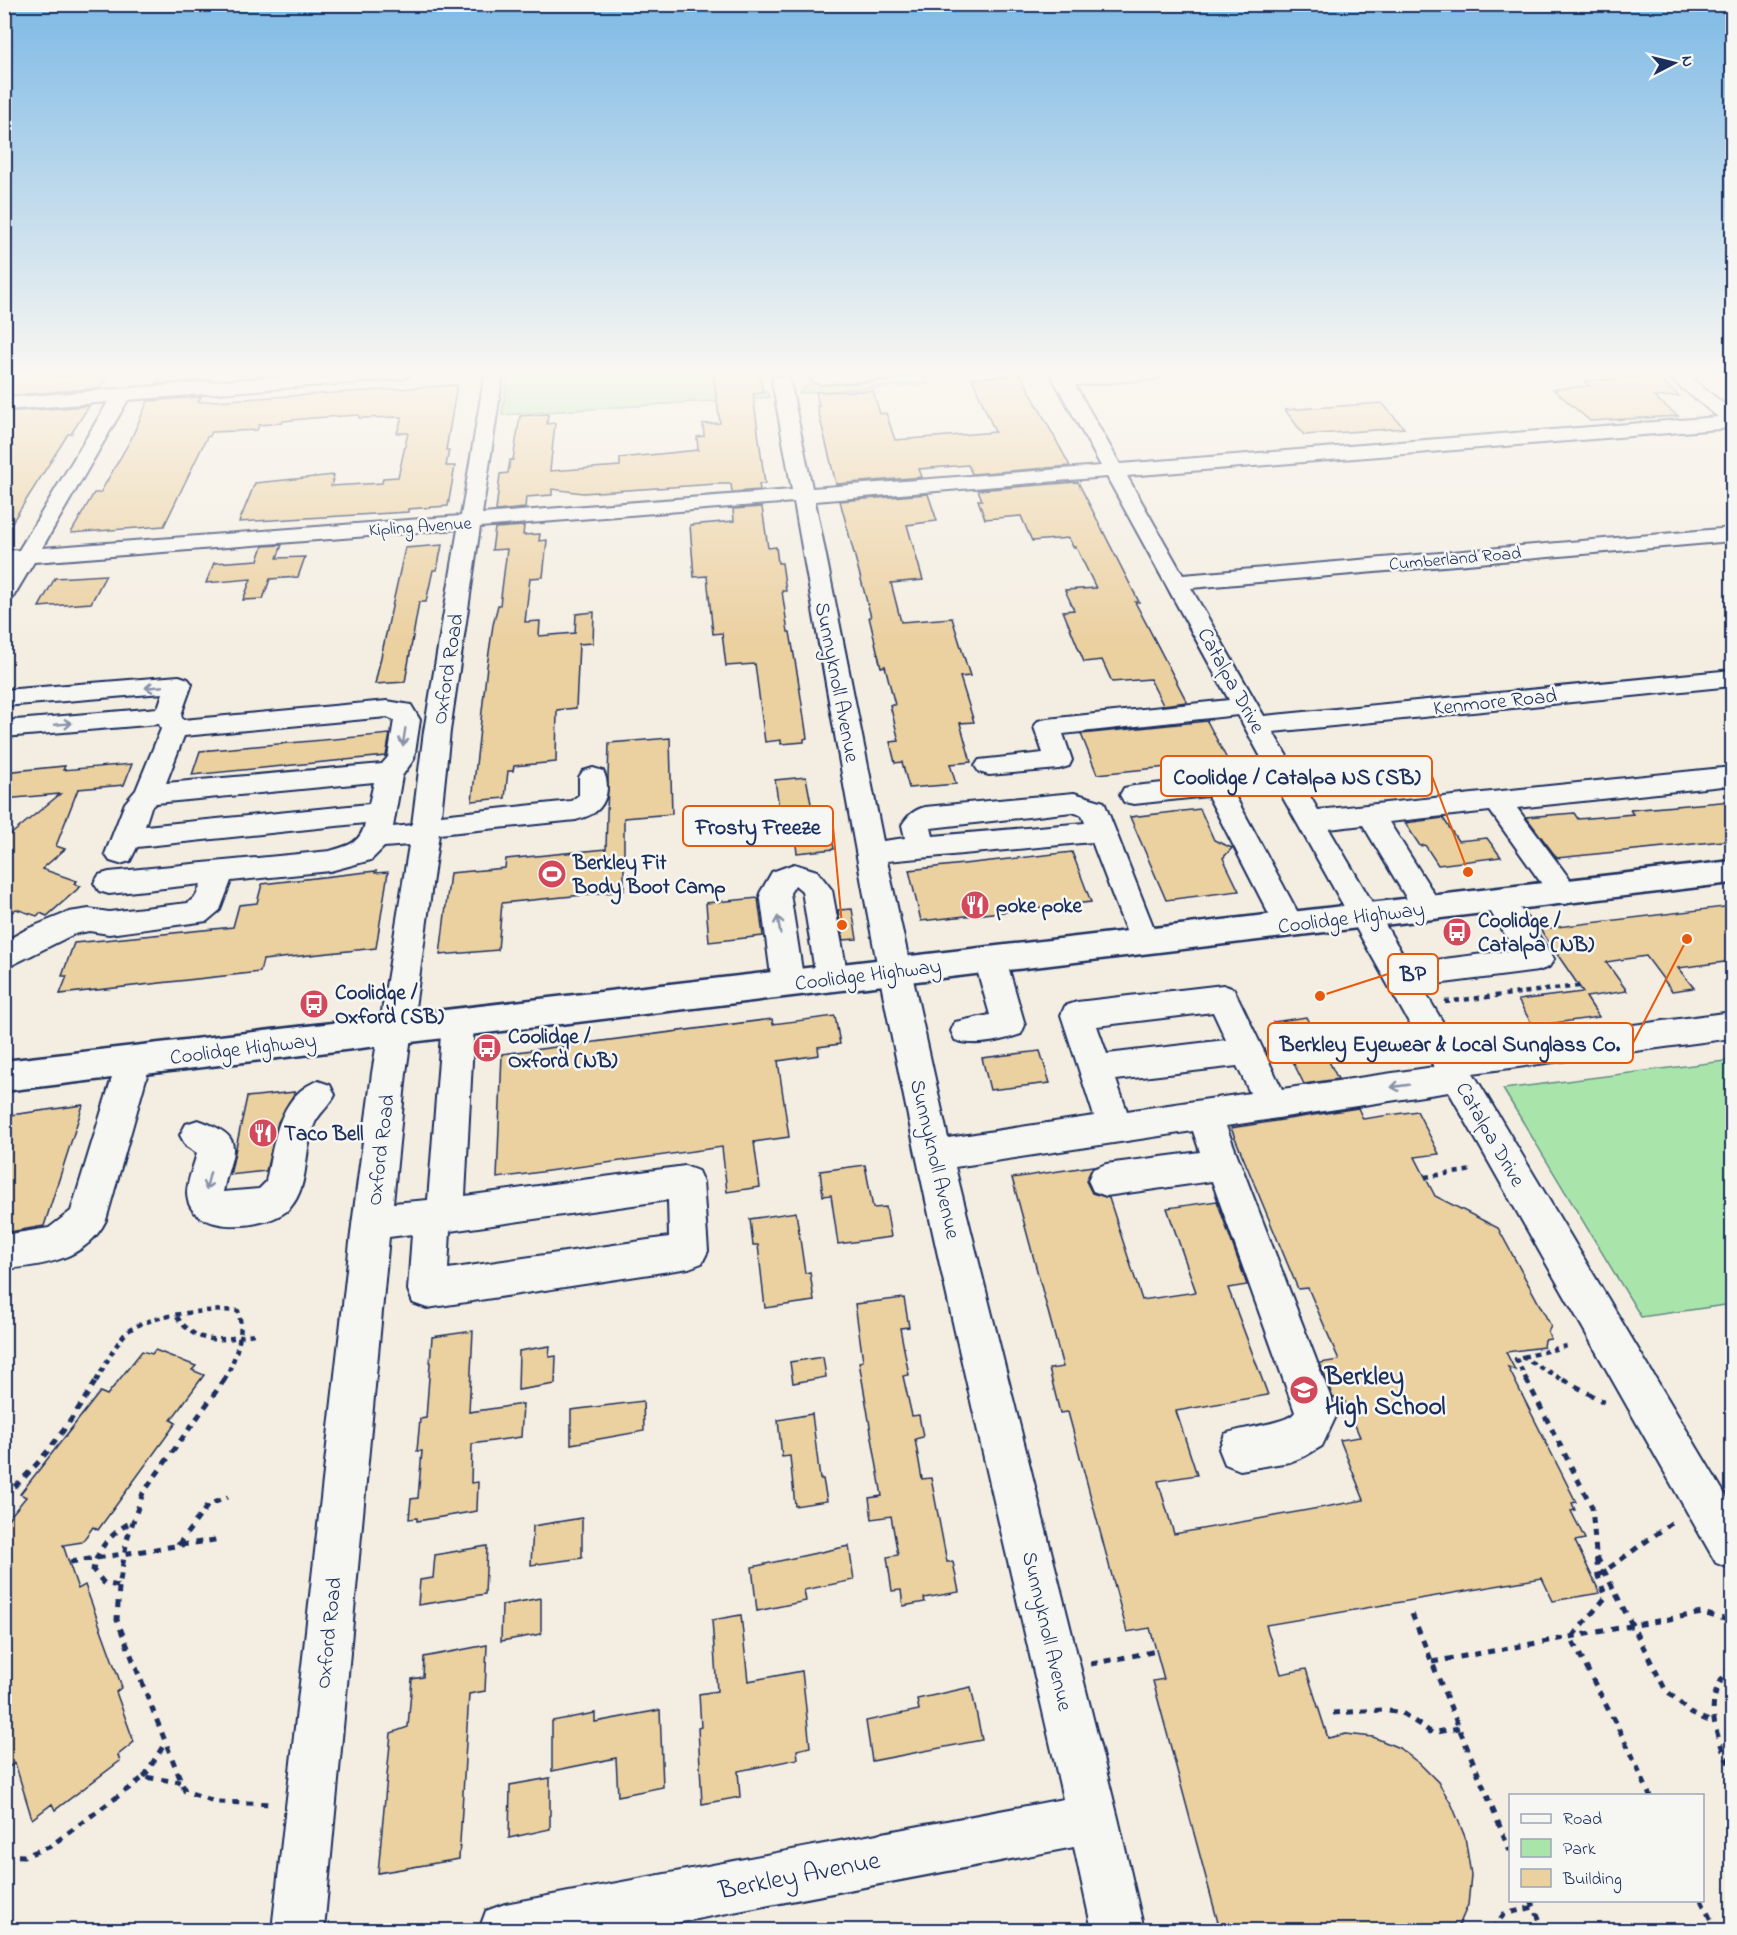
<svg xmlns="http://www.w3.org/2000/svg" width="1737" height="1935" viewBox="0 0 1737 1935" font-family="'Indie Flower',sans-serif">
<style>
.green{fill:#a9e5ab;stroke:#628a84;stroke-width:1.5}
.building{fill:#ebd0a0;stroke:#1b2f5e;stroke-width:1.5}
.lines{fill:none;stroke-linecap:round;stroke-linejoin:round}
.minor-casing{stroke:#1b2f5e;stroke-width:4}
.major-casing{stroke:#1b2f5e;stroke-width:5}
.path-far1{stroke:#1b2f5e;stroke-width:4.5;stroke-dasharray:5 5;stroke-linecap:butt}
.path{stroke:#1b2f5e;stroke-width:5;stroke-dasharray:7 7;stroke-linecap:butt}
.minor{fill:#f6f6f2;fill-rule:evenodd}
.major{fill:#f6f6f2;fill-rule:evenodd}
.oneway{stroke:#8892a8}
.labels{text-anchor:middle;stroke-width:5;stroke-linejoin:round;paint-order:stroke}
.far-street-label{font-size:18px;fill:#1b2f5e;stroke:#f6f6f2}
.street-label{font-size:21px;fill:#1b2f5e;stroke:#f6f6f2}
.poi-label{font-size:21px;font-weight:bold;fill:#1b2f5e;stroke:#f6f6f2;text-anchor:start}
.near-poi-label{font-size:26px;font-weight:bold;fill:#1b2f5e;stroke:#f6f6f2;text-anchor:start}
.near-street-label{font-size:26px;fill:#1b2f5e;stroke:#f6f6f2}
.leader{fill:none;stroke:#e8590c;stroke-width:2}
.callout-dot{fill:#e8590c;stroke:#f6f6f2;stroke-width:2}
.callout{fill:#f6f6f2;stroke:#e8590c;stroke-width:2}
.callout-label{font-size:22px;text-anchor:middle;font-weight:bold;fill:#1b2f5e}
</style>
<rect width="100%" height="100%" fill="#f4eee2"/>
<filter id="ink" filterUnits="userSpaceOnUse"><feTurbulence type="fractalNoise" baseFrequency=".0167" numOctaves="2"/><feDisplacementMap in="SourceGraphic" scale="12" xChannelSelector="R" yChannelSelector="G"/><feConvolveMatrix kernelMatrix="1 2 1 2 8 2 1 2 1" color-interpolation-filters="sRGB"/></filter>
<g filter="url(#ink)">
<g class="green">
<polygon points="508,373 763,373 757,377 759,389 768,393 769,397 502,415"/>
<polygon points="803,373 924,373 928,384 799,393 810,383 808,377"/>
<polygon points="1732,1060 1732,1304 1641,1317 1503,1089"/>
</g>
<g class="building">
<polygon points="162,373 213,373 210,380 156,384"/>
<polygon points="713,373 759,373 763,393 753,394 765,484 759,484 760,490 732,492 731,484 716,484 583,493 552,489 552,495 526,497 525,508 496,511 500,474 508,473 510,460 513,460 520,416 548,414 547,424 555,423 550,471 620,466 620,458 698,450 697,437 704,436 703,424 720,423"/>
<polygon points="55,374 54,377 109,374 100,388 4,396 14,376"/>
<polygon points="1021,375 1070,466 972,474 968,465 919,469 922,477 836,484 817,406 819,406 816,392 873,391 880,414 886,413 895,440 948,436 995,432 972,378"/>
<polygon points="1655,376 1679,396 1654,397 1678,416 1590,421 1553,389 1590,386 1584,381"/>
<polygon points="457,385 446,450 449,450 446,466 455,466 448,506 408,509 408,512 239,522 255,483 334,475 331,486 382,483 383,478 398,477 408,433 397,433 402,417 359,418 359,415 312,418 283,421 282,423 259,425 257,430 212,432 210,436 207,437 164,526 71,533 94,493 100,493 131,439 148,401 201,397 198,402"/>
<polygon points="1382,403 1404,428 1304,435 1285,410"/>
<polygon points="89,406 71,434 68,434 4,535 4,412"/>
<polygon points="1078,482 1139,602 1135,602 1187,702 1163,705 1150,679 1112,682 1102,660 1084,662 1063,611 1074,610 1065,590 1096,588 1076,547 1073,547 1069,538 1032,541 1021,516 985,519 978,500 982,500 978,490"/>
<polygon points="928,494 937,521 907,525 923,580 891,583 901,622 952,618 970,676 960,677 974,722 960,723 971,762 950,764 956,784 909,788 902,762 895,763 890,742 899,741 890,705 895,705 885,666 881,667 869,617 871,617 840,501"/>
<polygon points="762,507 768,548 776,547 778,563 782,563 786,591 782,591 788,632 790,632 798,678 807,738 804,739 804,742 781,744 781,740 765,742 755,664 726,666 722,633 713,634 707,576 694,577 690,525 734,521 733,509"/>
<polygon points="524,526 523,535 540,534 539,541 547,540 543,577 530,578 525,622 540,621 539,636 575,633 576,614 594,612 593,643 579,644 576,708 557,710 556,762 514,766 513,771 508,771 505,798 472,801 487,666 493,625 498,605 500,605 507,549 492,550 495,528"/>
<polygon points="282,545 277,558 305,557 298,577 270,579 263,599 243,600 251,579 206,583 214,563 258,560 263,546"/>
<polygon points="442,545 437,570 433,570 426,602 419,602 405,682 375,684 405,548"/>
<polygon points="106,575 91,603 39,607 55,578"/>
<polygon points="1207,721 1228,761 1097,774 1081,734"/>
<polygon points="390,734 386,756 192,775 200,751"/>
<polygon points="670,738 672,814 624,818 624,891 502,903 498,950 440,955 450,873 505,868 506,859 606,849 609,743"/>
<polygon points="132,764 124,785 78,789 56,846 65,849 42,869 77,881 74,884 81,886 47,916 40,913 37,916 16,909 4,919 4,840 60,794 4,799 4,772 65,766 63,770"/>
<polygon points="806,777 812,809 827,808 834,849 797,853 791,807 779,808 775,780"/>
<polygon points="1732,801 1732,840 1557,858 1526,817 1574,813 1578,819 1633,814 1630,810"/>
<polygon points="1200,809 1214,840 1232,848 1223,858 1239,891 1166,900 1130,817"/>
<polygon points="1443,818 1458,841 1487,838 1501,857 1438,865 1425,845 1420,846 1405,823"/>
<polygon points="1072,852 1091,902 921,921 909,870"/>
<polygon points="376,871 375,873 388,872 376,948 263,960 260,972 60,994 67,976 62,976 74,943 233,927 239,905 257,903 262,884"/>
<polygon points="758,898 763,936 709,942 706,903"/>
<polygon points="1732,906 1732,961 1678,968 1694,988 1672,991 1646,956 1606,962 1627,991 1586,997 1599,1017 1533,1026 1518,1000 1583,992 1540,929"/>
<polygon points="852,909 857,939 843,940 838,910"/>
<polygon points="835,1016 840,1044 818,1047 819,1055 778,1061 789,1137 754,1142 760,1187 727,1192 722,1147 497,1178 502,1054 772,1019 773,1024"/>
<polygon points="1306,1017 1338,1079 1304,1084 1273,1022"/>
<polygon points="1040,1051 1050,1083 990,1090 982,1058"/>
<polygon points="295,1092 278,1122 266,1171 230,1175 247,1097"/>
<polygon points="83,1105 44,1226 4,1233 4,1116"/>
<polygon points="1358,1108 1363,1119 1417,1111 1439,1154 1415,1157 1435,1196 1498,1228 1551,1326 1548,1332 1551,1339 1545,1340 1544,1347 1506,1352 1515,1370 1508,1367 1576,1502 1572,1503 1575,1510 1571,1511 1585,1539 1575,1541 1600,1593 1553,1601 1542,1578 1266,1625 1281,1674 1306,1669 1328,1738 1346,1734 1373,1737 1399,1748 1420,1764 1438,1782 1452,1805 1465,1837 1471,1875 1468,1905 1457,1930 1220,1930 1153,1681 1164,1679 1150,1628 1127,1632 1068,1412 1060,1413 1049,1369 1063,1367 1012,1178 1093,1166 1086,1181 1092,1193 1109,1198 1142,1300 1196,1292 1167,1208 1217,1201 1247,1285 1228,1288 1268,1395 1176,1411 1197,1475 1158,1481 1174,1534 1364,1500 1340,1440 1360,1437 1343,1397 1333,1398 1320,1363 1339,1360 1308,1288 1298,1289 1231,1128"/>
<polygon points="865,1165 873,1208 886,1207 891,1237 838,1244 831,1195 823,1196 820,1171"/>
<polygon points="796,1212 805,1273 810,1272 814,1301 765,1308 758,1245 753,1245 750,1219"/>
<polygon points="904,1298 909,1327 900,1328 909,1375 903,1376 912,1416 919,1415 923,1437 915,1439 922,1479 931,1478 947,1562 953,1562 959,1592 924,1598 925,1602 903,1606 901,1590 892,1591 887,1557 898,1555 891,1516 872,1519 869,1498 882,1496 859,1362 863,1361 855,1304"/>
<polygon points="473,1331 469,1412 523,1404 521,1437 472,1444 471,1483 478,1482 477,1511 417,1521 417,1518 409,1519 411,1499 418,1498 422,1451 417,1451 420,1419 426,1418 432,1337"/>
<polygon points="550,1346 549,1357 556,1356 555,1384 518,1390 519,1351"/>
<polygon points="155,1350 196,1366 192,1370 204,1375 171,1420 176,1423 98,1530 93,1527 82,1542 63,1545 78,1589 85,1585 122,1687 116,1692 134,1742 118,1755 120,1761 55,1810 52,1804 32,1819 15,1763 4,1770 4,1524 26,1497 20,1494 100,1392 107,1395 142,1351 152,1354"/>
<polygon points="823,1357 826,1377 793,1383 790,1362"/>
<polygon points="643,1401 644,1431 571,1444 571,1410"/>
<polygon points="812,1414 820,1479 823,1479 827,1501 795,1506 790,1456 782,1457 778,1420"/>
<polygon points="582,1518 582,1558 531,1565 533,1526"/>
<polygon points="487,1546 485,1594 418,1605 420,1580 433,1578 435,1555"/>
<polygon points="849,1546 854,1580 804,1590 806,1601 757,1611 752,1567"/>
<polygon points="541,1598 541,1634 501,1641 502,1605"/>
<polygon points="741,1615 748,1681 802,1671 810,1747 797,1750 798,1759 738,1771 740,1797 702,1804 698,1728 701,1727 699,1694 717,1691 712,1620"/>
<polygon points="487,1645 485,1691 469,1694 459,1859 378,1873 391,1733 408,1727 412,1679 423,1677 424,1657"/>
<polygon points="971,1687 982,1740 872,1761 866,1721 919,1710 917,1699"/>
<polygon points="660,1710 663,1787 618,1796 616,1758 552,1771 552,1721 595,1713 595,1722"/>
<polygon points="550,1778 550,1829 509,1838 510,1785"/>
</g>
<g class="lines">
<g class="minor-casing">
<g id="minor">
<path d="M324 373H410L408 377 401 379 128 400 42 548 461 516 485 373H503L482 514 792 490 772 381 774 377H788L790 381 812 488 1101 466 1050 373H1162L1160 377 1153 379 1075 385 1120 464 1718 417 1663 373H1684L1732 410V428L1127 476 1183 575 1732 528V541L1191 588 1264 716 1732 670V686L1273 732 1318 810 1732 767V785L1517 808 1580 893 1576 901 1565 904 1554 901 1490 811 1389 822 1443 908 1439 916 1428 919 1417 916 1363 825 1329 829 1413 972 1417 964 1428 961 1515 950 1483 900 1487 892 1498 889 1509 892 1549 951 1554 959 1549 967 1538 971 1428 985 1419 982 1458 1048 1732 1012V1038L1473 1073 1732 1506V1569L1716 1563 1449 1092 1226 1126 1337 1414 1322 1446 1305 1456 1290 1462 1240 1470 1225 1464 1219 1449 1225 1434C1241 1427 1288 1424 1295 1412L1212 1181 1106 1196 1093 1191 1088 1180 1093 1169 1106 1164 1200 1152 1193 1131 955 1167 1118 1818 1144 1930H1092L1074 1847 639 1930H479L486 1911 505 1904 1063 1799C1007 1552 946 1306 896 1058 858 874 827 688 794 502L480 527 450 731 441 815 571 801 579 795V777L583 771 593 768 603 771C610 783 608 803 595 812 590 816 582 818 576 820L439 834 406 1073 393 1203 428 1200 442 1022 446 1013 458 1009 470 1013 474 1022 465 1196 685 1166 698 1171 703 1182 708 1251 702 1263 689 1268 427 1308 413 1303 408 1290 412 1234 389 1237 324 1930H272L352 1225 372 1073 409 845 384 847 371 860 330 871 231 881 220 910 207 921 109 934 89 931 74 934 4 969V942L27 929 69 912 89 909 109 912 188 903 196 896 201 884 109 894 99 891 94 883 99 875 109 872 330 851C348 846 361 843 365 823L137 847 130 861 120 864 110 861 105 854 125 803 136 790 161 729 159 724 4 737V721L158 708 163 693 4 706V690L179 676 188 679 192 684 181 715 183 720 387 701 411 705 420 720 414 759 402 776 393 827 412 825 424 731 458 529 34 562 12 599 4 601V574L10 564 4 565V551L19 550 108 402 4 410V398ZM1107 477 1229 700 1047 719 1038 721 1034 727 1043 753 979 760 975 766 979 772 989 775 1059 769 1069 766 1072 760 1063 734 1238 715 1269 772 1134 786 1124 788 1120 795 1124 802 1134 804 1208 796 1278 932 1289 935 1300 932 1304 924 1234 794 1278 789 1434 1067 1282 1089 1234 989 1223 985 1077 1002 1065 1006 1061 1015 1094 1116 948 1138 887 861 1092 842 1133 949 1144 953 1155 949 1159 941 1104 802 1074 793 925 807C914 810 908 815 902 825L905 838 883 841 815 501ZM387 717 394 720 388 757 382 764 166 783 184 736ZM374 782 369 804 145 826 151 807 156 803ZM1072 812 1082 815 1085 823 933 836 931 828ZM1213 1012 1226 1040 1107 1054 1097 1026ZM1237 1066 1250 1093 1127 1111 1116 1080ZM668 1200 669 1237 448 1269 450 1231Z"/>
<polygon points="817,373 895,373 893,377 886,379 821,384 814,382 812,378"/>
<polygon points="794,864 817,871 832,890 848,978 843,987 832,990 821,987 816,978 802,891 795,885 790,893 804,983 799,992 788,995 777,992 772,983 760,893 772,872"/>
<path d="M990 947 1001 951 1006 959 1025 1025 1021 1034C1001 1041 975 1047 955 1040L951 1031 955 1022 990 1015 974 959 979 951Z"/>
<path d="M134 1047 146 1051 151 1061 106 1220C87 1259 44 1266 4 1269V1235L49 1228 71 1211 117 1061 122 1051Z"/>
<path d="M318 1081 330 1085 335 1095C330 1106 318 1114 314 1125 303 1152 310 1185 290 1208 271 1229 188 1238 187 1193 187 1181 194 1165 197 1153L186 1146 180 1135 186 1124 198 1120C250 1138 231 1150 223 1192L259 1189 266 1182C274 1146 277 1095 318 1081Z"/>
</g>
</g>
<g class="major-casing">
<polygon id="major" points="1732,861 1732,883 4,1091 4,1061"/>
</g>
<g class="path-far1">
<polyline points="1445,1002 1579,986"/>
<polyline points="1425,1177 1473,1170"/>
<path d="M177 1317C198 1347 222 1340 254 1334"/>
<polyline points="1523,1357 1571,1345"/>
<path d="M96 1381C105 1366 114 1346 126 1333 144 1315 213 1308 238 1311 246 1333 234 1361 224 1381"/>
<polyline points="1527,1381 1516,1359 1522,1357 1565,1381"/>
</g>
<g class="path">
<polyline points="225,1379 143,1493 127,1539 119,1587 117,1620 185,1791 217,1802 272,1804"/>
<polyline points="1526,1379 1592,1507 1598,1576 1606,1597 1571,1638 1631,1753 1650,1796"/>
<polyline points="1563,1379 1604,1402"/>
<path d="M4 1496C43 1463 70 1423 97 1379"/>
<polyline points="178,1545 208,1505 228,1497"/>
<polyline points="1597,1557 1665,1689 1690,1713 1714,1723"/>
<polyline points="70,1562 221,1539"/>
<polyline points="1598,1576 1677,1519"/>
<path d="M118 1586 104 1583 93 1570C98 1547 111 1534 131 1522"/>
<polyline points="1412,1614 1510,1851"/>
<polyline points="1432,1662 1702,1613 1732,1621"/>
<polyline points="1091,1664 1157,1651"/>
<path d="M1732 1666C1700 1701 1715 1732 1732 1771"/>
<polyline points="1333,1713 1382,1710 1402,1713 1432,1733 1459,1728"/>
<polyline points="144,1777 165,1743"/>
<polyline points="4,1855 24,1856 49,1847 144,1777 180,1782"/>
<polyline points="1531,1900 1544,1930"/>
<polyline points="1701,1900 1716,1930"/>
<polyline points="1492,1930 1504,1914 1534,1907"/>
</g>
<use href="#minor" class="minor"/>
<use href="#major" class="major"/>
</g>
<defs><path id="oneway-shaft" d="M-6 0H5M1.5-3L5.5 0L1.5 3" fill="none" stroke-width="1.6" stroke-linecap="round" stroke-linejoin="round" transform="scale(1.5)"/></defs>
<g class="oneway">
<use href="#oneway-shaft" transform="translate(154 687) rotate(175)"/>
<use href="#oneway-shaft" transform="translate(63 724) rotate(-5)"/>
<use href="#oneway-shaft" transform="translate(404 737) rotate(99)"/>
<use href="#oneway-shaft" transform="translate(779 925) rotate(-98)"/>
<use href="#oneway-shaft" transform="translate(1400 1086) rotate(172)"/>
<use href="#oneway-shaft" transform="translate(208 1181) rotate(104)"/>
</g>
</g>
<linearGradient id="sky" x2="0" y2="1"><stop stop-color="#7ebae5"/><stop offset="0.58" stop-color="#faf7f2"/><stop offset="1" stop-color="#faf7f2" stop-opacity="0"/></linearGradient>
<rect width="1737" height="644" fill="url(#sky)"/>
<defs>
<g id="stadium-disc" transform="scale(1.5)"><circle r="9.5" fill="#d1495b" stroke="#f6f6f2"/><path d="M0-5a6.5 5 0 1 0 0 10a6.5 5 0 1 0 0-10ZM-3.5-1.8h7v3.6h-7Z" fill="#fff"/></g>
<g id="restaurant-disc" transform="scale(1.5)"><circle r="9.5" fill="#d1495b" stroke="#f6f6f2"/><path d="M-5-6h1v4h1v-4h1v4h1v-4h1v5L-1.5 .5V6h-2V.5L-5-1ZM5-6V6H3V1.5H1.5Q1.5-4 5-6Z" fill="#fff"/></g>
<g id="bus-disc" transform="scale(1.5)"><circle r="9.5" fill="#d1495b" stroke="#f6f6f2"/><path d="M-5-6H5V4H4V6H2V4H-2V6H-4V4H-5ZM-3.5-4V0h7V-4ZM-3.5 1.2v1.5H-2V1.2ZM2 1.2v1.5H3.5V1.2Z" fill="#fff"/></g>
<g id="school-disc" transform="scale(1.5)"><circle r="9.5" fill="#d1495b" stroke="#f6f6f2"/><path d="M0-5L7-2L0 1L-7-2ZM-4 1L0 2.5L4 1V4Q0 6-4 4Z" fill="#fff"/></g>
</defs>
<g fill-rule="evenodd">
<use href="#stadium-disc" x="552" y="874"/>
<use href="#restaurant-disc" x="975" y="905"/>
<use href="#bus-disc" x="1457" y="932"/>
<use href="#bus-disc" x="314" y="1004"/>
<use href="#bus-disc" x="487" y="1048"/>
<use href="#restaurant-disc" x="263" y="1133"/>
<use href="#school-disc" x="1304" y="1390"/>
</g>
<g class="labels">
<g class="far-street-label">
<text transform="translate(420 526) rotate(-4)" y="6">Kipling Avenue</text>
<text transform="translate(1455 558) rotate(-5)" y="6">Cumberland Road</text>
</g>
<g class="street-label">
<text transform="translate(447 669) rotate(-81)" y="7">Oxford Road</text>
<text transform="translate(1232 680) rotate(61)" y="7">Catalpa Drive</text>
<text transform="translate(838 682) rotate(79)" y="7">Sunnyknoll Avenue</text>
<text transform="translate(1495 701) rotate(-6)" y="7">Kenmore Road</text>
<text transform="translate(1351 917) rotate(-7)" y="7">Coolidge Highway</text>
<text transform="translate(868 974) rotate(-7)" y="7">Coolidge Highway</text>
<text transform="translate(243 1048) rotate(-7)" y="7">Coolidge Highway</text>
<text transform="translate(1491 1134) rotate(60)" y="7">Catalpa Drive</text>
<text transform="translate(380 1150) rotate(-83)" y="7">Oxford Road</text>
<text transform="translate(936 1159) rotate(77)" y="7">Sunnyknoll Avenue</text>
<text transform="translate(1048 1631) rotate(77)" y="7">Sunnyknoll Avenue</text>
<text transform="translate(328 1633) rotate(-84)" y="7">Oxford Road</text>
</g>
<g class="poi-label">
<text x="573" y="869">Berkley Fit<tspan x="573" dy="24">Body Boot Camp</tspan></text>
<text x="996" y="912">poke poke</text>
<text x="1478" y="927">Coolidge /<tspan x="1478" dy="24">Catalpa (NB)</tspan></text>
<text x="335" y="999">Coolidge /<tspan x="335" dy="24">Oxford (SB)</tspan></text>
<text x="508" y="1043">Coolidge /<tspan x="508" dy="24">Oxford (NB)</tspan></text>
<text x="284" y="1140">Taco Bell</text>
</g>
<g class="near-poi-label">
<text x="1325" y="1384">Berkley<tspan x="1325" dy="30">High School</tspan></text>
</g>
<g class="near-street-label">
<text transform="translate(799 1874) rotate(-11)" y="9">Berkley Avenue</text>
</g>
</g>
<path class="leader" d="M1468 872L1432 776M842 925L833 826M1320 996L1388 974M1687 939L1633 1043"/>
<g class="callout-dot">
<circle cx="1468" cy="872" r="6"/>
<circle cx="842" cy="925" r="6"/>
<circle cx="1320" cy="996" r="6"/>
<circle cx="1687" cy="939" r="6"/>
</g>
<g class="callout">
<rect x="1161" y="756" width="271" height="40" rx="6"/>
<rect x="683" y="806" width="150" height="40" rx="6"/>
<rect x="1388" y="954" width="50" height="40" rx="6"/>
<rect x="1268" y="1023" width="365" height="40" rx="6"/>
</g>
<g class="callout-label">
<text x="1297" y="784">Coolidge / Catalpa NS (SB)</text>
<text x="758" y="834">Frosty Freeze</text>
<text x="1413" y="981">BP</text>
<text x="1450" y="1051">Berkley Eyewear &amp; Local Sunglass Co.</text>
</g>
<rect width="1737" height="1935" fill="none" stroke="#f6f6f2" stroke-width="24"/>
<rect x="12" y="12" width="1713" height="1911" fill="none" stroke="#1b2f5e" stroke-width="2" filter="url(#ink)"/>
<rect x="1509" y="1794" width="195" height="108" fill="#f6f6f2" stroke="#9ea6b7" stroke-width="1.5"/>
<rect x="1521" y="1814" width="30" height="9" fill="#f6f6f2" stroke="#9ea6b7" stroke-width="1.5"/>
<text x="1563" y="1824" font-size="18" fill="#1b2f5e">Road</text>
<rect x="1521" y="1839" width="30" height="18" fill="#a9e5ab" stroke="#9ea6b7" stroke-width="1.5"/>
<text x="1563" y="1854" font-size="18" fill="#1b2f5e">Park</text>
<rect x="1521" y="1869" width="30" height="18" fill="#ebd0a0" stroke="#9ea6b7" stroke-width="1.5"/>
<text x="1563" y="1884" font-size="18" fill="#1b2f5e">Building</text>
<g transform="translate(1674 63) rotate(83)" stroke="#f6f6f2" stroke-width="4.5" paint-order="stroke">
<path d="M0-4.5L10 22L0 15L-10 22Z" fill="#1b2f5e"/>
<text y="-9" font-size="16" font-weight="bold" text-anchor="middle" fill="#1b2f5e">N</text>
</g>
</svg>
